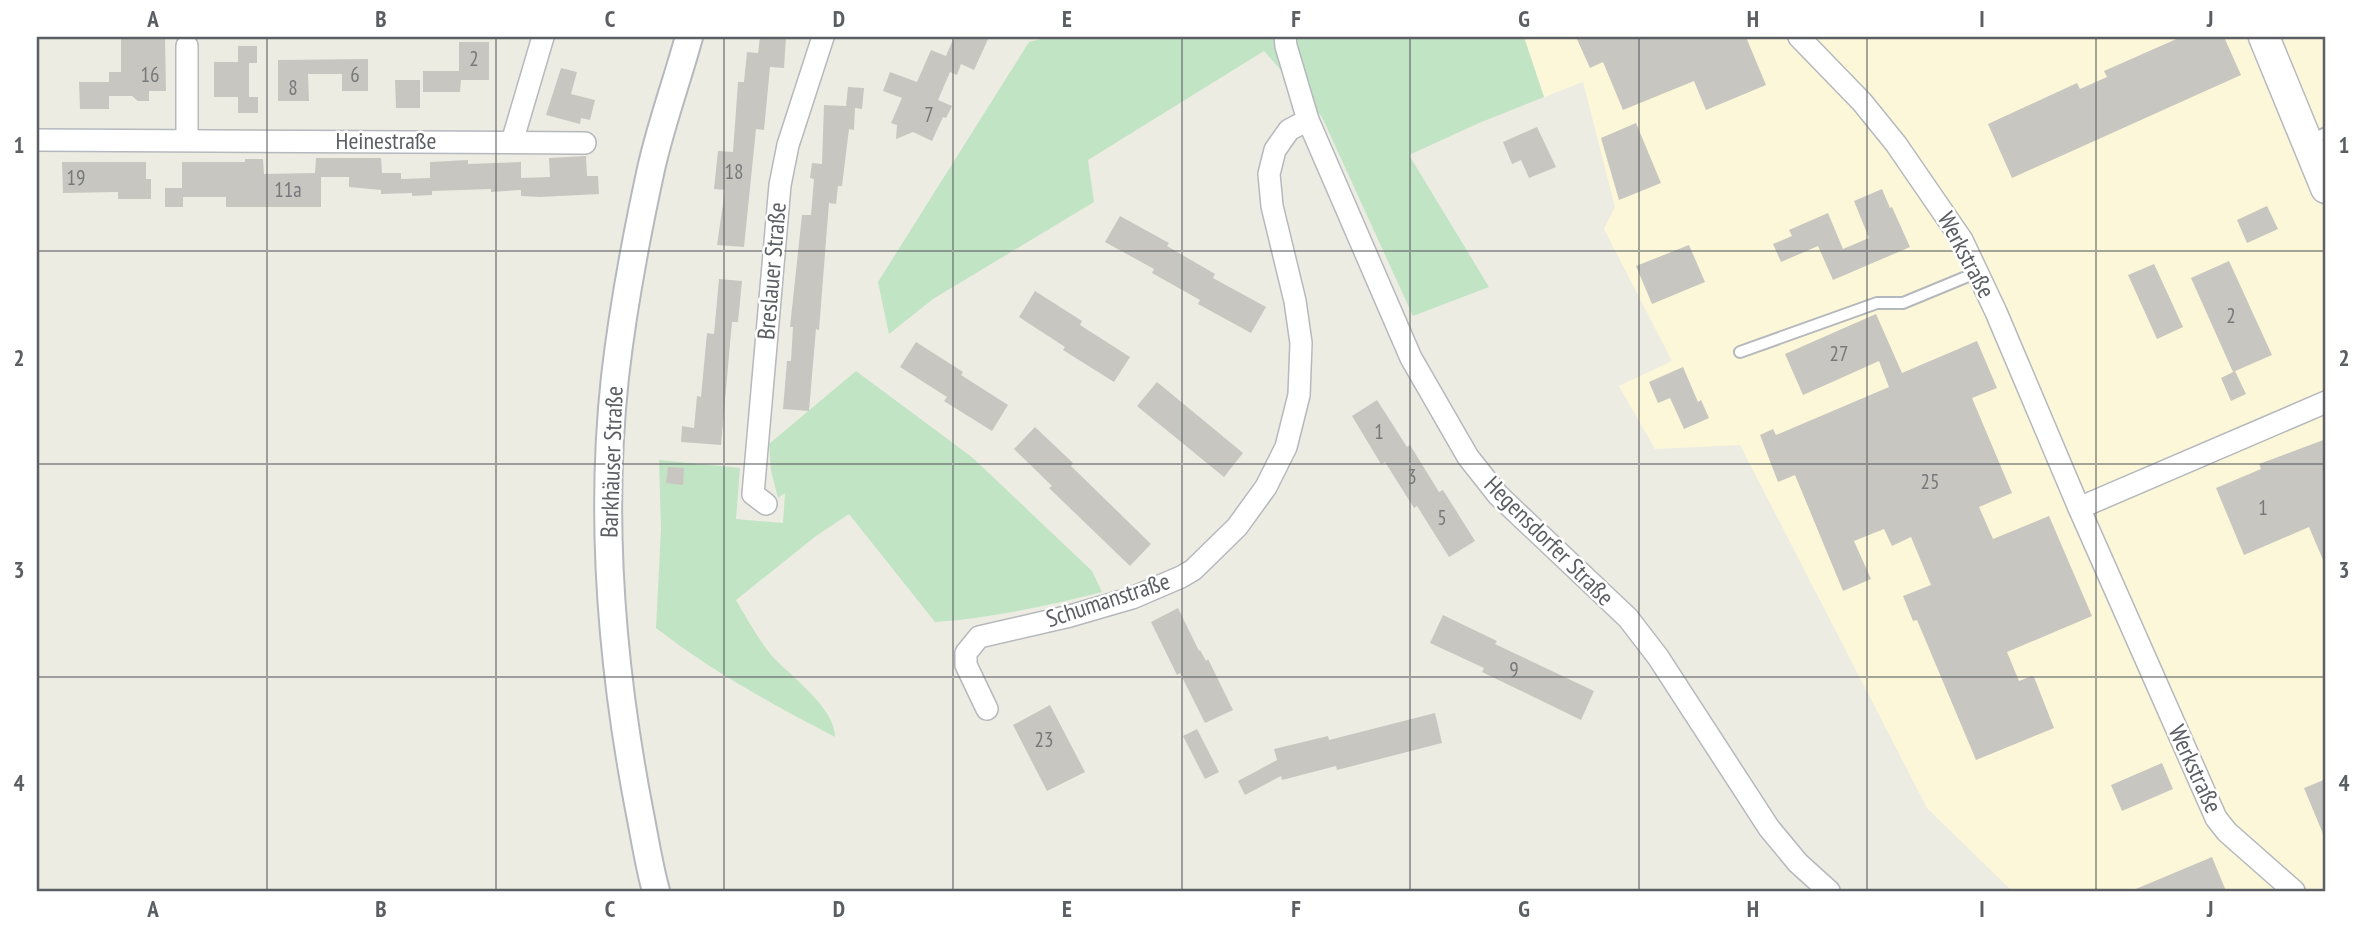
<svg xmlns="http://www.w3.org/2000/svg" width="2363" height="928" viewBox="0 0 2363 928" font-family="'PT Sans Narrow',sans-serif">
<style>
.commercial{fill:#fcf7d9}
.green{fill:#c0e4c4}
.building{fill:#c8c6c0}
.lines{fill:none;stroke-linecap:round;stroke-linejoin:round}
.service-casing{stroke:#b5b8bd;stroke-width:14}
.minor-casing{stroke:#b5b8bd;stroke-width:24}
.tertiary-casing{stroke:#b5b8bd;stroke-width:30}
.secondary-casing{stroke:#b7b9bf;stroke-width:33}
.service{stroke:#fff;stroke-width:10}
.minor{stroke:#fff;stroke-width:21}
.tertiary{stroke:#fff;stroke-width:26}
.secondary{stroke:#fff;stroke-width:30}
.grid{fill:none;stroke:#5b5e63;stroke-width:2;stroke-opacity:0.55}
.labels{text-anchor:middle;stroke-width:5;stroke-linejoin:round;paint-order:stroke}
.number-label{font-size:21px;fill:#76787a}
.street-label{font-size:24px;fill:#5b5e63;stroke:#fff}
.neatline{fill:none;stroke:#5b5e63;stroke-width:2.5}
.grid-label{font-size:23px;text-anchor:middle;font-weight:bold;fill:#5b5e63}
</style>
<rect width="100%" height="100%" fill="#edece3"/>
<polygon class="commercial" points="1524,37 2246,37 2251,48 2277,37 2326,37 2326,891 2012,891 1927,808 1740,445 1655,449 1619,386 1672,361 1604,229 1615,207 1583,82 1544,97"/>
<g class="green">
<polygon points="1050,37 1524,37 1544,97 1479,123 1409,155 1489,287 1413,316 1322,117 1264,51 1088,160 1094,202 933,299 889,334 878,282 1029,42"/>
<path d="M856 371 973 458 1092 571 1102 592C1047 606 992 618 935 622L849 514 816 536 736 600C747 619 758 639 772 656 791 677 835 707 835 737 773 705 710 670 656 628L661 529 659 460 740 468 736 519 783 523 785 493 778 498 771 471 769 444Z"/>
</g>
<g class="building">
<polygon points="760,37 786,37 784,68 770,67 764,130 756,129 744,247 717,245 725,190 714,189 718,151 733,152 738,82 744,82 747,52 758,53"/>
<polygon points="954,37 989,37 974,70 961,64 957,75 950,72 938,100 952,106 946,118 943,117 932,141 913,132 896,139 897,125 891,123 902,98 883,91 890,72 917,82 931,50 946,56"/>
<polygon points="1576,37 1746,37 1766,85 1706,110 1694,81 1623,110 1603,62 1590,68"/>
<polygon points="2181,37 2224,37 2241,75 2012,178 1988,124 2077,83 2080,89 2107,77 2104,71"/>
<polygon points="121,38 165,38 166,91 149,91 149,101 138,101 132,96 109,96 109,109 80,109 79,82 109,82 109,72 121,72"/>
<polygon points="459,42 489,42 489,80 461,80 460,92 423,92 423,71 459,71"/>
<polygon points="238,46 257,46 257,63 249,63 249,97 258,97 258,113 238,113 238,97 214,97 214,62 238,62"/>
<polygon points="368,59 368,91 342,91 342,74 308,74 309,101 278,101 278,60"/>
<polygon points="561,68 577,72 571,94 595,100 590,120 581,118 580,124 546,115"/>
<polygon points="395,80 420,80 420,108 396,108"/>
<polygon points="848,87 864,88 862,109 855,108 854,130 849,129 842,186 838,186 836,204 829,203 819,330 816,329 809,411 783,409 787,361 791,361 793,327 790,327 802,215 811,215 814,179 810,178 812,163 822,164 824,105 846,106"/>
<polygon points="1636,123 1661,183 1619,200 1601,138"/>
<polygon points="1537,127 1556,167 1529,178 1521,160 1512,164 1503,142"/>
<polygon points="586,156 587,176 598,176 599,194 540,197 521,196 521,190 491,192 491,189 432,191 432,195 412,196 412,193 381,194 381,190 349,187 349,177 321,177 321,207 226,207 226,197 183,197 183,207 165,207 165,188 182,188 182,162 245,162 245,159 263,159 264,174 315,173 316,158 381,158 382,173 401,173 401,179 430,178 430,162 468,160 468,164 521,162 521,178 550,177 549,158"/>
<polygon points="62,162 146,162 146,179 151,179 151,199 118,199 118,192 63,193"/>
<polygon points="1882,189 1890,208 1892,207 1910,247 1833,280 1818,246 1781,262 1773,244 1792,236 1789,230 1828,213 1843,249 1869,238 1854,201"/>
<polygon points="2267,206 2278,229 2247,243 2237,220"/>
<polygon points="1120,216 1169,243 1167,246 1215,274 1213,278 1266,307 1251,333 1198,304 1200,300 1152,273 1154,269 1105,242"/>
<polygon points="1689,245 1705,282 1652,304 1636,266"/>
<polygon points="2229,261 2272,355 2233,372 2191,278"/>
<polygon points="2154,264 2183,327 2157,339 2128,275"/>
<polygon points="719,279 742,281 738,322 732,322 721,445 681,442 682,426 694,428 697,396 701,397 707,333 714,334"/>
<polygon points="1035,291 1082,321 1080,325 1130,357 1114,382 1063,350 1065,347 1019,317"/>
<polygon points="1876,314 1902,373 1977,341 1997,388 1972,398 2012,493 1979,507 1993,539 2049,516 2092,616 2007,652 2019,681 2032,676 2034,677 2054,728 1976,760 1917,620 1913,621 1903,596 1931,585 1911,537 1892,546 1884,529 1854,541 1871,579 1843,591 1795,475 1778,482 1760,435 1773,429 1776,435 1889,387 1879,361 1803,395 1785,354"/>
<polygon points="916,342 963,372 961,375 1008,405 992,431 944,401 947,397 900,367"/>
<polygon points="1683,367 1698,402 1701,400 1709,418 1684,429 1670,398 1658,403 1649,382"/>
<polygon points="2235,371 2246,394 2231,401 2221,378"/>
<polygon points="1157,382 1243,453 1224,477 1137,406"/>
<polygon points="1377,400 1407,447 1410,445 1439,492 1443,490 1475,541 1449,557 1417,506 1414,508 1385,462 1381,464 1352,416"/>
<polygon points="1035,427 1073,463 1071,466 1151,544 1130,566 1049,488 1052,486 1014,449"/>
<polygon points="2326,439 2326,567 2309,527 2244,555 2216,488 2261,469 2259,464"/>
<polygon points="668,467 684,468 683,485 666,483"/>
<polygon points="1178,608 1199,651 1200,650 1206,661 1208,659 1233,710 1205,723 1180,673 1177,675 1151,622"/>
<polygon points="1443,615 1497,641 1495,644 1594,691 1581,720 1482,672 1484,668 1430,643"/>
<polygon points="1050,705 1085,772 1047,791 1013,725"/>
<polygon points="1435,713 1442,743 1337,770 1336,766 1282,780 1281,776 1245,795 1238,781 1277,760 1274,749 1328,736 1329,740"/>
<polygon points="1197,729 1219,772 1205,779 1183,736"/>
<polygon points="2162,763 2173,789 2122,811 2111,785"/>
<polygon points="2326,779 2326,841 2304,788"/>
<polygon points="2212,857 2226,891 2131,891"/>
</g>
<g class="lines">
<g class="service-casing">
<g id="service">
<polyline points="2309,140 2326,133"/>
<polyline points="1740,352 1877,303 1903,303 1978,272"/>
</g>
</g>
<g class="minor-casing">
<g id="minor">
<polyline points="1285,37 1286,46 1308,120 1411,358 1468,457 1498,495 1628,618 1658,657 1769,828 1798,863 1829,891"/>
<polyline points="1799,37 1862,102 1896,144 1962,240 1996,312 2079,508 2216,818 2227,832 2294,891"/>
<polyline points="187,46 187,139"/>
<polyline points="37,140 585,143"/>
<polyline points="512,142 543,37"/>
<polyline points="766,504 753,494 780,185 788,145 823,37"/>
<polyline points="2079,508 2326,402"/>
<polyline points="987,709 966,665 966,653 979,637 1070,616 1132,598 1181,577 1193,570 1237,527 1266,487 1286,447 1299,395 1301,343 1295,301 1272,206 1269,174 1275,150 1289,130 1308,120"/>
</g>
</g>
<g class="tertiary-casing">
<path id="tertiary" d="M656 891C649 866 645 839 640 814 612 670 599 523 615 377 623 307 636 238 651 169 661 124 677 81 689 37"/>
</g>
<g class="secondary-casing">
<polyline id="secondary" points="2264,37 2326,188"/>
</g>
<use href="#service" class="service"/>
<use href="#minor" class="minor"/>
<use href="#tertiary" class="tertiary"/>
<use href="#secondary" class="secondary"/>
</g>
<path class="grid" d="M267 37V891M496 37V891M724 37V891M953 37V891M1182 37V891M1410 37V891M1639 37V891M1867 37V891M2096 37V891M37 251H2326M37 464H2326M37 677H2326"/>
<g class="labels">
<g class="number-label">
<text x="474" y="66">2</text>
<text x="150" y="82">16</text>
<text x="355" y="82">6</text>
<text x="293" y="95">8</text>
<text x="929" y="122">7</text>
<text x="734" y="179">18</text>
<text x="76" y="185">19</text>
<text x="288" y="197">11a</text>
<text x="2231" y="323">2</text>
<text x="1839" y="361">27</text>
<text x="1379" y="439">1</text>
<text x="1412" y="484">3</text>
<text x="1930" y="489">25</text>
<text x="2263" y="515">1</text>
<text x="1442" y="525">5</text>
<text x="1514" y="677">9</text>
<text x="1044" y="747">23</text>
</g>
<g class="street-label">
<text x="386" y="149">Heinestraße</text>
<text transform="translate(1966 255) rotate(62)" y="8">Werkstraße</text>
<text transform="translate(772 271) rotate(-85)" y="8">Breslauer Straße</text>
<text transform="translate(612 462) rotate(-88)" y="8">Barkhäuser Straße</text>
<text transform="translate(1549 541) rotate(45)" y="8">Hegensdorfer Straße</text>
<text transform="translate(1108 600) rotate(-18)" y="8">Schumanstraße</text>
<text transform="translate(2195 769) rotate(65)" y="8">Werkstraße</text>
</g>
</g>
<rect width="2363" height="928" fill="none" stroke="#ffffff" stroke-width="77"/>
<rect x="38" y="38" width="2286" height="852" class="neatline"/>
<g class="grid-label">
<text x="153" y="27">A</text>
<text x="381" y="27">B</text>
<text x="610" y="27">C</text>
<text x="839" y="27">D</text>
<text x="1067" y="27">E</text>
<text x="1296" y="27">F</text>
<text x="1524" y="27">G</text>
<text x="1753" y="27">H</text>
<text x="1982" y="27">I</text>
<text x="2210" y="27">J</text>
<text x="19" y="153">1</text>
<text x="2344" y="153">1</text>
<text x="19" y="366">2</text>
<text x="2344" y="366">2</text>
<text x="19" y="578">3</text>
<text x="2344" y="578">3</text>
<text x="19" y="791">4</text>
<text x="2344" y="791">4</text>
<text x="153" y="917">A</text>
<text x="381" y="917">B</text>
<text x="610" y="917">C</text>
<text x="839" y="917">D</text>
<text x="1067" y="917">E</text>
<text x="1296" y="917">F</text>
<text x="1524" y="917">G</text>
<text x="1753" y="917">H</text>
<text x="1982" y="917">I</text>
<text x="2210" y="917">J</text>
</g>
</svg>
